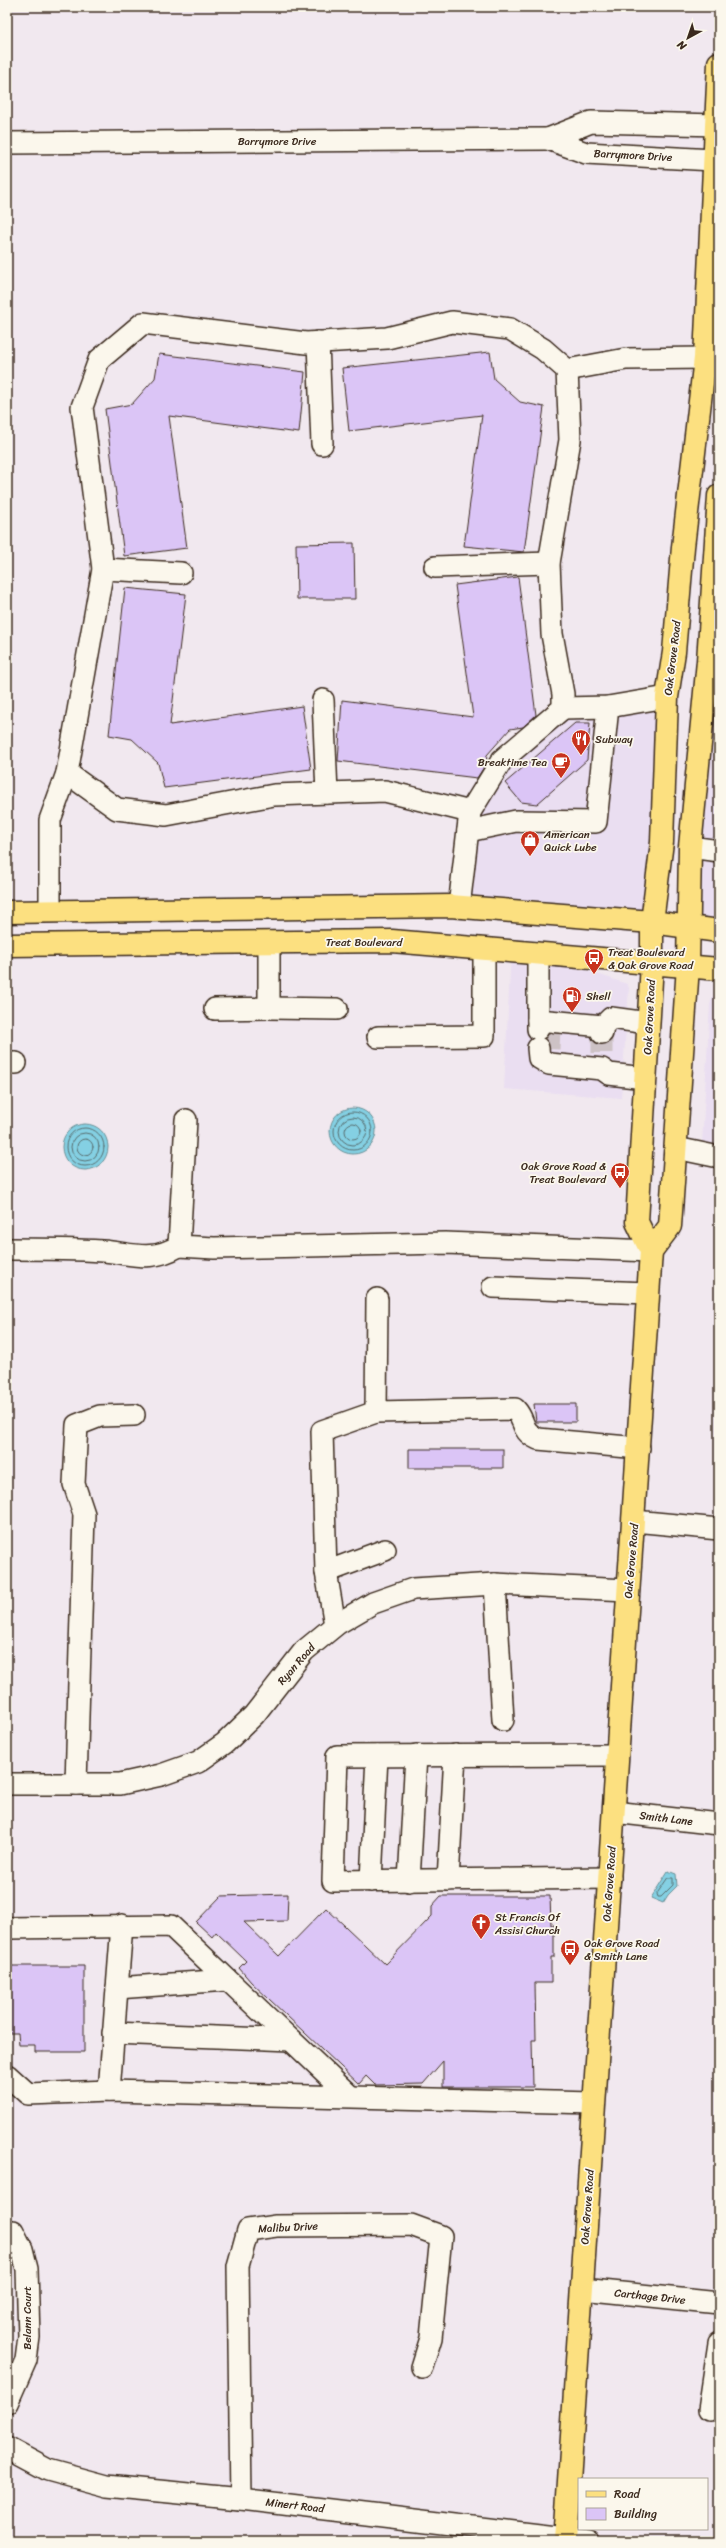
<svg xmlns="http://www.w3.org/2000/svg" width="726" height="2548" viewBox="0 0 726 2548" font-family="Sriracha,sans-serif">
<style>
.built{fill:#eadef1}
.water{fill:#84d0e3;stroke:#678e94}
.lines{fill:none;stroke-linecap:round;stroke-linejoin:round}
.shore{stroke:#586c6d;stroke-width:1}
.building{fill:#dbc5f6;stroke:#3b2a1e}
.minor-tunnel{stroke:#cdc2c5;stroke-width:21;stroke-dasharray:21 10;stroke-linecap:butt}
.minor-casing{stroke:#3b2a1e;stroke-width:24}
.major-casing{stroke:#3b2a1e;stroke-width:25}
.minor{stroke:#fbf7ec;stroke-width:21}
.major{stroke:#fce080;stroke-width:22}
.labels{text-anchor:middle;stroke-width:3.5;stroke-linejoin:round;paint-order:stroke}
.street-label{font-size:11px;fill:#3b2a1e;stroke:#fbf7ec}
.poi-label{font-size:11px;fill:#3b2a1e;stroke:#fbf7ec;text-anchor:start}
</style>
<rect width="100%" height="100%" fill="#f1e8ef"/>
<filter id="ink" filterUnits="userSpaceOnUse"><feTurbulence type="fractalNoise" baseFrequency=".025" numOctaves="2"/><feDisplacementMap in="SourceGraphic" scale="8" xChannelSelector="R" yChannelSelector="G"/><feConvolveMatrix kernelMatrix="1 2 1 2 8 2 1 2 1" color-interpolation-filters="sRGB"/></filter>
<g filter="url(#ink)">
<g class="built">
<polygon points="719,496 719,931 688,927"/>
<polygon points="667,697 652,922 459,907 470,812 552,719"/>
<polygon points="511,952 538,954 627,984 629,988 621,1098 504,1089"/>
<polygon points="719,993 719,1165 701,1162 710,1004 713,996"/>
</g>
<g class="water">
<circle cx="353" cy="1131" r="23"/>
<circle cx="85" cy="1147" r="23"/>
<polygon points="668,1871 676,1874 677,1886 668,1895 663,1903 651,1898"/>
</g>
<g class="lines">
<g class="shore">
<circle cx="353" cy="1131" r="19"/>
<circle cx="353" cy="1131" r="14"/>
<circle cx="353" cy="1131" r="8"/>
<circle cx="85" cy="1147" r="19"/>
<circle cx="85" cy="1147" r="14"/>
<circle cx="85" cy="1147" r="8"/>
<polygon points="668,1878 673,1878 673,1885 661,1897 658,1897 657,1894"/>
</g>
</g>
<g class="building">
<polygon points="490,352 494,379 520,402 544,407 524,552 464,546 482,415 349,431 342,368"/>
<polygon points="159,354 305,372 299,433 169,416 187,548 124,556 105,409 132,404 155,378"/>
<polygon points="354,543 355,599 297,599 296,544"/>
<polygon points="518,577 536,715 523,727 510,729 487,755 486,764 477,778 338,761 342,700 473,717 455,585"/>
<polygon points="125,588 186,594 170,725 302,706 311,769 164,788 158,763 132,739 109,735"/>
<polygon points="575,723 590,723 587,760 537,804 521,802 505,783"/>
<polygon points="534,1404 576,1404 576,1422 536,1422"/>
<rect x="409" y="1449" width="94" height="19"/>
<polygon points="288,1894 287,1921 244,1922 279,1956 326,1908 385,1964 432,1916 432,1906 441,1896 550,1896 551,1925 554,1925 554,1957 551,1957 551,1983 535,1983 536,2040 532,2040 533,2087 443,2087 443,2061 423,2084 375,2085 366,2076 359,2084 251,1982 239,1968 246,1961 216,1932 212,1937 196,1922 221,1896"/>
<polygon points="7,1966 84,1966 84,2052 35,2052 35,2045 19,2045 18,2033 7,2033"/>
</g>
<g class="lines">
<g class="minor-tunnel">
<polyline points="549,1049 550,1030"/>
<polyline points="602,1053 602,1033"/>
</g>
<g class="minor-casing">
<g id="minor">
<polyline points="719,125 591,122 548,139 586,153 713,160 719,155"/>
<polyline points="7,143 548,139"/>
<polyline points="318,342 322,444"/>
<polyline points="719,351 705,358 719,368"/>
<polyline points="567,370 626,359 705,358"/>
<polyline points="435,567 549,563"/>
<polyline points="103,569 181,573"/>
<polyline points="323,700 327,793"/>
<polyline points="563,708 608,707 667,697"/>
<polyline points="67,773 117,809 166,815 274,795 385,791 470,812"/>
<polyline points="468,831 516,821 596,822 608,707"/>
<polyline points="690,847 719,851"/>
<polyline points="50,911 50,820 67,773 103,569 82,407 99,360 143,323 306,343 387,338 452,322 510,329 543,349 567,370 570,440 549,563 552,634 563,694 563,708 502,760 470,812 459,907"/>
<polyline points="538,954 538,1029"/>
<polyline points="269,1008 337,1009"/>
<polyline points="215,1009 269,1008 269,942"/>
<polyline points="538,1020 603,1026"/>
<polyline points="602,1033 603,1026 611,1018 648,1023"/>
<polyline points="378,1037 484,1036 484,950"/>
<polyline points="538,1048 539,1058 549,1064 602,1069 609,1074 645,1078"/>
<polyline points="7,1063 16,1063"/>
<polyline points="186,1120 179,1246 214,1248 445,1243 651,1251"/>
<polyline points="676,1148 719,1157"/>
<path d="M7 1249C39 1249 70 1249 102 1251 132 1253 150 1263 179 1246"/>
<polyline points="493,1287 648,1293"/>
<path d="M377 1299 376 1412 515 1409C527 1422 519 1430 538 1439L639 1448"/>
<polyline points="376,1412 322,1431 326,1572 385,1550"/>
<polyline points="634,1521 719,1529"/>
<polyline points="326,1572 335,1625"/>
<polyline points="495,1584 503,1720"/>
<polyline points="7,1784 120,1784 161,1775 198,1762 225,1743 254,1715 304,1651 337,1624 373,1603 413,1589 495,1584 628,1590"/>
<polyline points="76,1784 84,1514 74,1484 77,1425 100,1416 134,1415"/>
<polyline points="614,1812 719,1824"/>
<polyline points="610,1878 333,1881 337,1756 617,1755"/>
<polyline points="448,1880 455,1755"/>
<polyline points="371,1881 377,1756"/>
<polyline points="409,1881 416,1755"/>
<polyline points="7,1928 171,1926 350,2096"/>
<polyline points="117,1988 227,1980"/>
<polyline points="113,2033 291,2040"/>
<polyline points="7,2075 28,2094 109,2091 594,2103"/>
<polyline points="109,2091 122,1925"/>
<polyline points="582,2289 719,2303"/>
<polyline points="7,2403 26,2360 29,2337 27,2269 22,2249 13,2231"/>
<polyline points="709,2410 719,2343"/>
<polyline points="7,2448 48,2470 107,2486 241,2499 590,2541"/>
<polyline points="241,2499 238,2266 248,2230 276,2226 411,2225 441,2236 431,2338 422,2367"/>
</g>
</g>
<g class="major-casing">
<g id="major">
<polyline points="7,912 450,906 652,922 719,931"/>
<polyline points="7,945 392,941 719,969"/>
<polyline points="651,1251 670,1226 688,966 690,847 708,661 719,496"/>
<polyline points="565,2541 651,1251 637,1222 652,963 652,922 662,842 667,697 674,652 683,547 705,358 719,63"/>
</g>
</g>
<use href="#minor" class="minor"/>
<use href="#major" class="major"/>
</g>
</g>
<defs>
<g id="restaurant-pin" transform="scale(1)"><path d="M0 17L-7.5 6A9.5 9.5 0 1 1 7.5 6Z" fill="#c8321e" stroke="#fbf7ec"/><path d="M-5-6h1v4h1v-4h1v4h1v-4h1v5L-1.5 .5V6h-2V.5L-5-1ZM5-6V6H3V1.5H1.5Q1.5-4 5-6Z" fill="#fff"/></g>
<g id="cafe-pin" transform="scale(1)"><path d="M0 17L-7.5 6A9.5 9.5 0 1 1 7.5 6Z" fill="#c8321e" stroke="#fbf7ec"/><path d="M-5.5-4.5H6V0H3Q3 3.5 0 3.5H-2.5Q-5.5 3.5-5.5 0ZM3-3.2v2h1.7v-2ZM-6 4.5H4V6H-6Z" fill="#fff"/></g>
<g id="shop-pin" transform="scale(1)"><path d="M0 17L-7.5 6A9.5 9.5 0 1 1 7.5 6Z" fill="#c8321e" stroke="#fbf7ec"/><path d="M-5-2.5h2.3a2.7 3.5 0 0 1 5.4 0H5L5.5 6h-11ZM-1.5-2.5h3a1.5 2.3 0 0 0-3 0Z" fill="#fff"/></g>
<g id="bus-pin" transform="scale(1)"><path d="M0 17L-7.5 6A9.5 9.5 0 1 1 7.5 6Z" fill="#c8321e" stroke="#fbf7ec"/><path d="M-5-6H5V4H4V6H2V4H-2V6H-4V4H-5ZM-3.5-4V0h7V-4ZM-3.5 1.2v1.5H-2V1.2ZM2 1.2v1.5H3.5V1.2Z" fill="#fff"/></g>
<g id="fuel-pin" transform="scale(1)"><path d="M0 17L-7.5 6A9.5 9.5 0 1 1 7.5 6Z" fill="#c8321e" stroke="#fbf7ec"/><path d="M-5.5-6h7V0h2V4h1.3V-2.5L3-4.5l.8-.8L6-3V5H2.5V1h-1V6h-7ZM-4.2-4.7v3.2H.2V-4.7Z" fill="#fff"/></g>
<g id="church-pin" transform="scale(1)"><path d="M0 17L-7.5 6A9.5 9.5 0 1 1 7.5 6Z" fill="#c8321e" stroke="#fbf7ec"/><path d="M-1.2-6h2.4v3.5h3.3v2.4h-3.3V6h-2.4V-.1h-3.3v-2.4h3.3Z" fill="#fff"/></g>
</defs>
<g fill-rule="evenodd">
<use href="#restaurant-pin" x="581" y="739"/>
<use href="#cafe-pin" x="561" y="762"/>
<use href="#shop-pin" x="530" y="840"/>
<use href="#bus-pin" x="594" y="958"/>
<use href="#fuel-pin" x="572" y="996"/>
<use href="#bus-pin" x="620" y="1172"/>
<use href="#church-pin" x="481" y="1923"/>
<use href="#bus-pin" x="570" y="1949"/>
</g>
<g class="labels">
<g class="street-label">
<text x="277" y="145">Barrymore Drive</text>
<text transform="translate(633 155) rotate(3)" y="4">Barrymore Drive</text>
<text transform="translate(672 658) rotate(-83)" y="4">Oak Grove Road</text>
<text x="364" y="946">Treat Boulevard</text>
<text transform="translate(649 1017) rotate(-87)" y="4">Oak Grove Road</text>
<text transform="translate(631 1561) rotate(-85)" y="4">Oak Grove Road</text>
<text transform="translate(296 1664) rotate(-49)" y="4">Ryan Road</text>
<text transform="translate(666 1818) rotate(7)" y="4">Smith Lane</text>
<text transform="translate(609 1884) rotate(-86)" y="4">Oak Grove Road</text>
<text transform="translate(587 2207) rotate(-86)" y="4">Oak Grove Road</text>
<text transform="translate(288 2227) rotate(-3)" y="4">Malibu Drive</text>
<text transform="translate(650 2296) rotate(6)" y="4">Carthage Drive</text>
<text transform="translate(27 2318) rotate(-90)" y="4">Belann Court</text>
<text transform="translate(295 2505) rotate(7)" y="4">Minert Road</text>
</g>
<g class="poi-label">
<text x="595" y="743">Subway</text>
<text x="547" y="766" text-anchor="end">Breaktime Tea</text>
<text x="544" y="838">American<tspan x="544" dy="13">Quick Lube</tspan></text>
<text x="608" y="956">Treat Boulevard<tspan x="608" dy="13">&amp; Oak Grove Road</tspan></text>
<text x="586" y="1000">Shell</text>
<text x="606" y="1170" text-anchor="end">Oak Grove Road &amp;<tspan x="606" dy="13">Treat Boulevard</tspan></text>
<text x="495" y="1921">St Francis Of<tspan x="495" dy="13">Assisi Church</tspan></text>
<text x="584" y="1947">Oak Grove Road<tspan x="584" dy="13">&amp; Smith Lane</tspan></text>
</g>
</g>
<rect width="726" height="2548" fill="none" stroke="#fbf7ec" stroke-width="24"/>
<rect x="12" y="12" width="702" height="2524" fill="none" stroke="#3b2a1e" stroke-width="1.5" filter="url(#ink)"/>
<rect x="578" y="2478" width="130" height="52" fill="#fbf7ec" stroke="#aea59a"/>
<rect x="586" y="2491" width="20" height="6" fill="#fce080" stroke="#aea59a"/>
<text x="614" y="2498" font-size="12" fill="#3b2a1e">Road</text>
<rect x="586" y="2508" width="20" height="12" fill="#dbc5f6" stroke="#aea59a"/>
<text x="614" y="2518" font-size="12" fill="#3b2a1e">Building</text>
<g transform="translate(688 38) rotate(220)" stroke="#fbf7ec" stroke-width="3" paint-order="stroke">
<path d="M0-3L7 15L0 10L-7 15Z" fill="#3b2a1e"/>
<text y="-6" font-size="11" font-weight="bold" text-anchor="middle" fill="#3b2a1e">N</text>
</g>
</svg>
